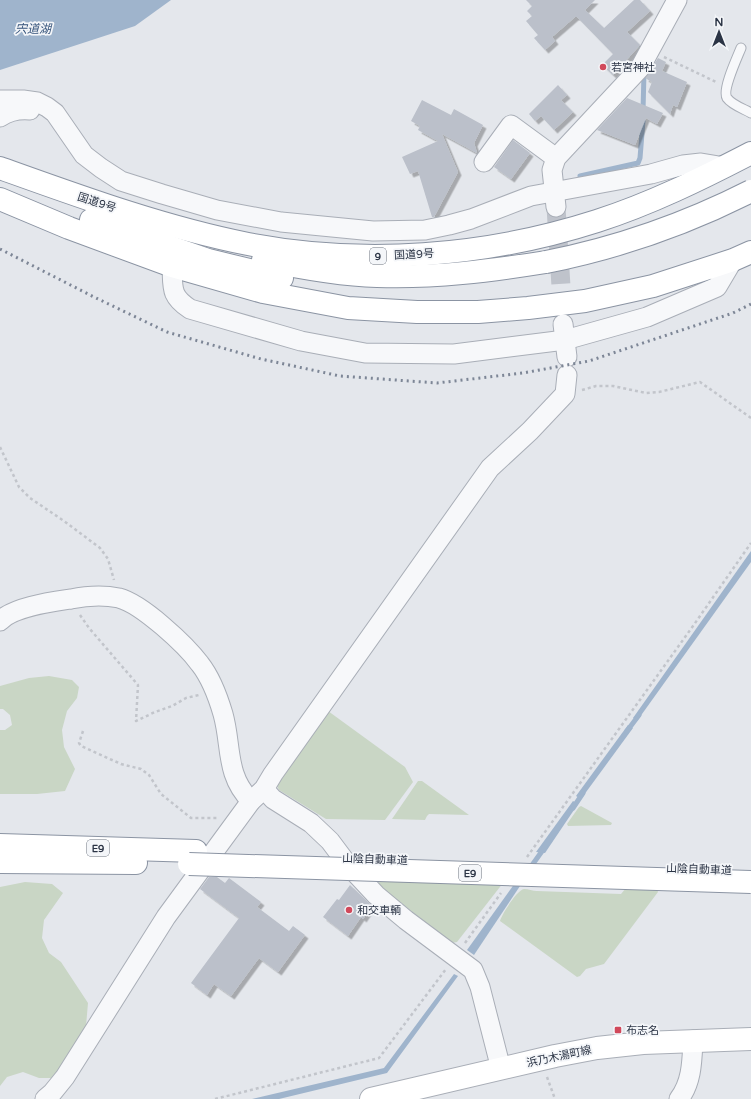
<svg xmlns="http://www.w3.org/2000/svg" width="751" height="1099" viewBox="0 0 751 1099" font-family="'Varela Round','Noto Sans JP',sans-serif">
<style>
.green{fill:#c9d6c5}
.water{fill:#9fb4cc}
.lines{fill:none;stroke-linecap:round;stroke-linejoin:round}
.stream{stroke:#9fb4cc;stroke-width:5}
.building{fill:#bbc0ca;filter:url(#shadow)}
.street-tunnel{stroke:#bfc3cb;stroke-width:19;stroke-dasharray:19 10;stroke-linecap:butt}
.lane-casing{stroke:#a9aeb7;stroke-width:11}
.street-casing{stroke:#a9aeb7;stroke-width:21}
.secondary-casing{stroke:#a9aeb7;stroke-width:24}
.highway-casing{stroke:#8b94a3;stroke-width:24}
.path{stroke:#c2c5cb;stroke-width:2.5;stroke-dasharray:3 3;stroke-linecap:butt}
.lane{stroke:#f7f8fa;stroke-width:9}
.street{stroke:#f7f8fa;stroke-width:19}
.secondary{stroke:#fff;stroke-width:22}
.highway{stroke:#fff;stroke-width:22}
.rail{stroke:#7d8696;stroke-width:3;stroke-dasharray:2 4;stroke-linecap:butt}
.highway-bridge-casing{stroke:#8b94a3;stroke-width:24;stroke-linecap:butt}
.highway-bridge{stroke:#fff;stroke-width:22}
.poi-dot{fill:#d1495b;stroke:#f4f6f9;stroke-width:1.5}
.labels{text-anchor:middle;stroke-width:3.5;stroke-linejoin:round;paint-order:stroke}
.shield{fill:#f4f6f9;stroke:#676e7b;stroke-width:1}
.shield-label{font-size:10px;font-weight:bold;fill:#2b3445}
.poi-label{font-size:11px;fill:#2b3445;stroke:#f4f6f9;text-anchor:start}
.street-label{font-size:11px;fill:#2b3445;stroke:#f4f6f9}
.water-label{font-size:12px;font-style:italic;fill:#34527a;stroke:#f4f6f9}
</style>
<defs>
<filter id="shadow"><feDropShadow dx="3.5" dy="3.5" stdDeviation="0" flood-color="#0004"/></filter>
</defs>
<rect width="100%" height="100%" fill="#e4e7ec"/>
<g class="green">
<polygon points="49,676 72,680 79,687 77,698 67,711 62,730 64,747 75,769 65,791 37,794 0,794 0,730 5,730 12,725 10,715 3,709 0,709 0,686 29,678"/>
<polygon points="328,711 405,767 413,782 385,820 326,819 279,790 277,786 277,781"/>
<polygon points="418,781 422,781 469,815 429,814 427,816 425,820 392,819"/>
<polygon points="581,806 612,823 611,825 568,826 567,824 579,807"/>
<polygon points="379,879 503,883 457,942 452,943 379,886"/>
<polygon points="25,882 52,884 63,893 44,920 42,938 49,953 61,962 88,1003 86,1026 62,1067 51,1078 39,1078 23,1072 7,1077 0,1086 0,887"/>
<path d="M626 888 657 889 658 892 604 964 586 969 580 976 577 977 500 921C502 914 517 890 524 889 528 889 533 891 537 891L621 894Z"/>
</g>
<g class="water">
<polygon points="0,0 171,0 135,26 0,70"/>
<polygon points="751,551 751,562 637,721 633,718"/>
<polygon points="628,725 633,728 581,799 576,796"/>
<polygon points="573,801 578,804 545,853 536,852"/>
<polygon points="515,883 520,886 474,955 467,950"/>
<polygon points="454,974 458,976 387,1073 279,1099 252,1099 384,1068"/>
</g>
<g class="lines">
<g class="stream">
<polyline points="643,111 644,73"/>
<polyline points="580,176 638,163 640,158 643,121"/>
<polyline points="627,731 639,715"/>
<polyline points="573,808 583,793"/>
<polyline points="530,868 545,847"/>
</g>
</g>
<g class="building">
<polygon points="526,0 595,0 585,10 604,28 634,0 640,0 650,11 627,32 640,45 613,75 602,65 613,54 577,17 575,17 552,37 555,41 545,50 534,38 538,35 526,21 532,16 527,11 532,6"/>
<polygon points="658,58 666,62 662,71 687,82 677,107 673,105 670,114 648,92 652,82 645,78"/>
<polygon points="558,85 567,95 561,100 573,112 554,130 541,116 535,121 529,114"/>
<polygon points="627,98 663,113 657,124 646,118 635,145 597,130"/>
<polygon points="422,100 451,115 454,109 483,125 474,143 477,153 442,134 458,172 434,217 432,217 418,171 410,174 402,157 438,141 418,130 420,126 411,121"/>
<polygon points="513,140 530,153 511,179 494,167"/>
<polygon points="209,877 217,877 225,883 229,878 261,902 257,907 289,931 293,926 305,935 278,972 259,958 231,996 214,984 207,995 191,983 239,918 200,889"/>
<polygon points="350,885 372,906 363,919 361,917 348,936 323,917 337,899 339,900"/>
</g>
<g class="lines">
<polyline class="street-tunnel" points="556,207 563,318"/>
<g class="lane-casing">
<path id="lane" d="M741 48C737 58 722 90 727 98 732 105 744 109 751 113"/>
</g>
<g class="street-casing">
<g id="street">
<polyline points="0,100 23,100 37,102 47,107 55,113 84,155 101,168 121,181 162,194 217,210 281,222 373,231 425,230 449,225 471,219 531,196 651,174 683,165 701,163 725,167"/>
<path d="M0 117C9 111 19 109 30 110"/>
<polyline points="484,162 511,125 556,158"/>
<polyline points="556,207 552,170 556,158 640,68 677,0"/>
<path d="M172 266C173 288 170 296 190 309L301 341 365 353 454 354 565 340 647 317 717 287 733 260"/>
<polyline points="563,324 567,357"/>
<path d="M0 621C13 607 51 602 71 599 86 596 104 595 119 598 142 604 186 645 200 664 211 678 218 697 223 714 232 746 225 775 251 801"/>
<polyline points="264,789 273,799 311,823 330,841 348,865 376,895 406,920 473,970 480,987 501,1069"/>
<polyline points="45,1099 52,1093 65,1077 166,917 251,801 264,789 273,774 490,468 530,431 565,394 567,375"/>
<path d="M679 1099C692 1082 692 1061 693 1040"/>
</g>
</g>
<g class="secondary-casing">
<polyline id="secondary" points="371,1099 555,1056 597,1048 643,1043 751,1039"/>
</g>
<g class="highway-casing">
<g id="highway">
<path d="M0 168C81 197 163 227 248 244 363 266 485 257 597 221 650 204 701 179 751 153"/>
<polyline points="0,199 69,228 172,266 263,292 348,308 417,312 478,312 528,308 585,301 653,286 733,260 751,252"/>
<polyline points="91,220 208,260 282,278"/>
<path d="M263 260C301 268 339 275 377 276 434 278 490 271 546 262"/>
<polyline points="0,845 196,851"/>
<polyline points="0,862 136,863"/>
</g>
</g>
<g class="path">
<polyline points="664,57 716,82"/>
<polyline points="582,390 596,386 613,386 646,393 659,392 700,382 751,418"/>
<polyline points="0,447 19,487 30,498 64,521 100,548 108,559 114,580"/>
<polyline points="80,615 89,628 138,685 136,721 155,712 172,706 186,698 199,695"/>
<polyline points="83,731 79,743 81,746 121,764 141,769 149,775 161,794 191,818 217,818"/>
<polyline points="527,857 693,626 751,543"/>
<polyline points="465,943 501,893"/>
<polyline points="547,1077 555,1099"/>
<polyline points="215,1099 379,1058 446,969"/>
</g>
<use href="#lane" class="lane"/>
<use href="#street" class="street"/>
<use href="#secondary" class="secondary"/>
<use href="#highway" class="highway"/>
<polyline class="rail" points="0,249 94,297 167,332 261,359 340,376 437,383 523,373 589,361 733,313 751,304"/>
<g class="highway-bridge-casing">
<g id="highway-bridge">
<path d="M546 262C617 248 686 224 751 191"/>
<polyline points="189,864 751,882"/>
</g>
</g>
<use href="#highway-bridge" class="highway-bridge"/>
</g>
<g class="poi-dot">
<circle cx="603" cy="67" r="4"/>
<circle cx="349" cy="910" r="4"/>
<rect x="614" y="1026" width="8" height="8" rx="2"/>
</g>
<g class="labels">
<g class="shield">
<rect x="370" y="248" width="16" height="16" rx="3"/>
<rect x="87" y="840" width="22" height="16" rx="3"/>
<rect x="459" y="865" width="22" height="16" rx="3"/>
</g>
<g class="shield-label">
<text x="378" y="260">9</text>
<text x="98" y="852">E9</text>
<text x="470" y="877">E9</text>
</g>
<g class="poi-label">
<text x="611" y="71">若宮神社</text>
<text x="357" y="914">和交車輌</text>
<text x="626" y="1034">布志名</text>
</g>
<g class="street-label">
<text transform="translate(97 202) rotate(18)" y="4">国道9号</text>
<text transform="translate(414 254) rotate(-3)" y="4">国道9号</text>
<text transform="translate(375 859) rotate(2)" y="4">山陰自動車道</text>
<text transform="translate(699 869) rotate(2)" y="4">山陰自動車道</text>
<text transform="translate(559 1056) rotate(-12)" y="4">浜乃木湯町線</text>
</g>
<g class="water-label">
<text x="33" y="33">宍道湖</text>
</g>
</g>
<g transform="translate(719 32)" stroke="#f4f6f9" stroke-width="3" paint-order="stroke">
<path d="M0-3L7 15L0 10L-7 15Z" fill="#2b3445"/>
<text y="-6" font-size="11" font-weight="bold" text-anchor="middle" fill="#2b3445">N</text>
</g>
</svg>
